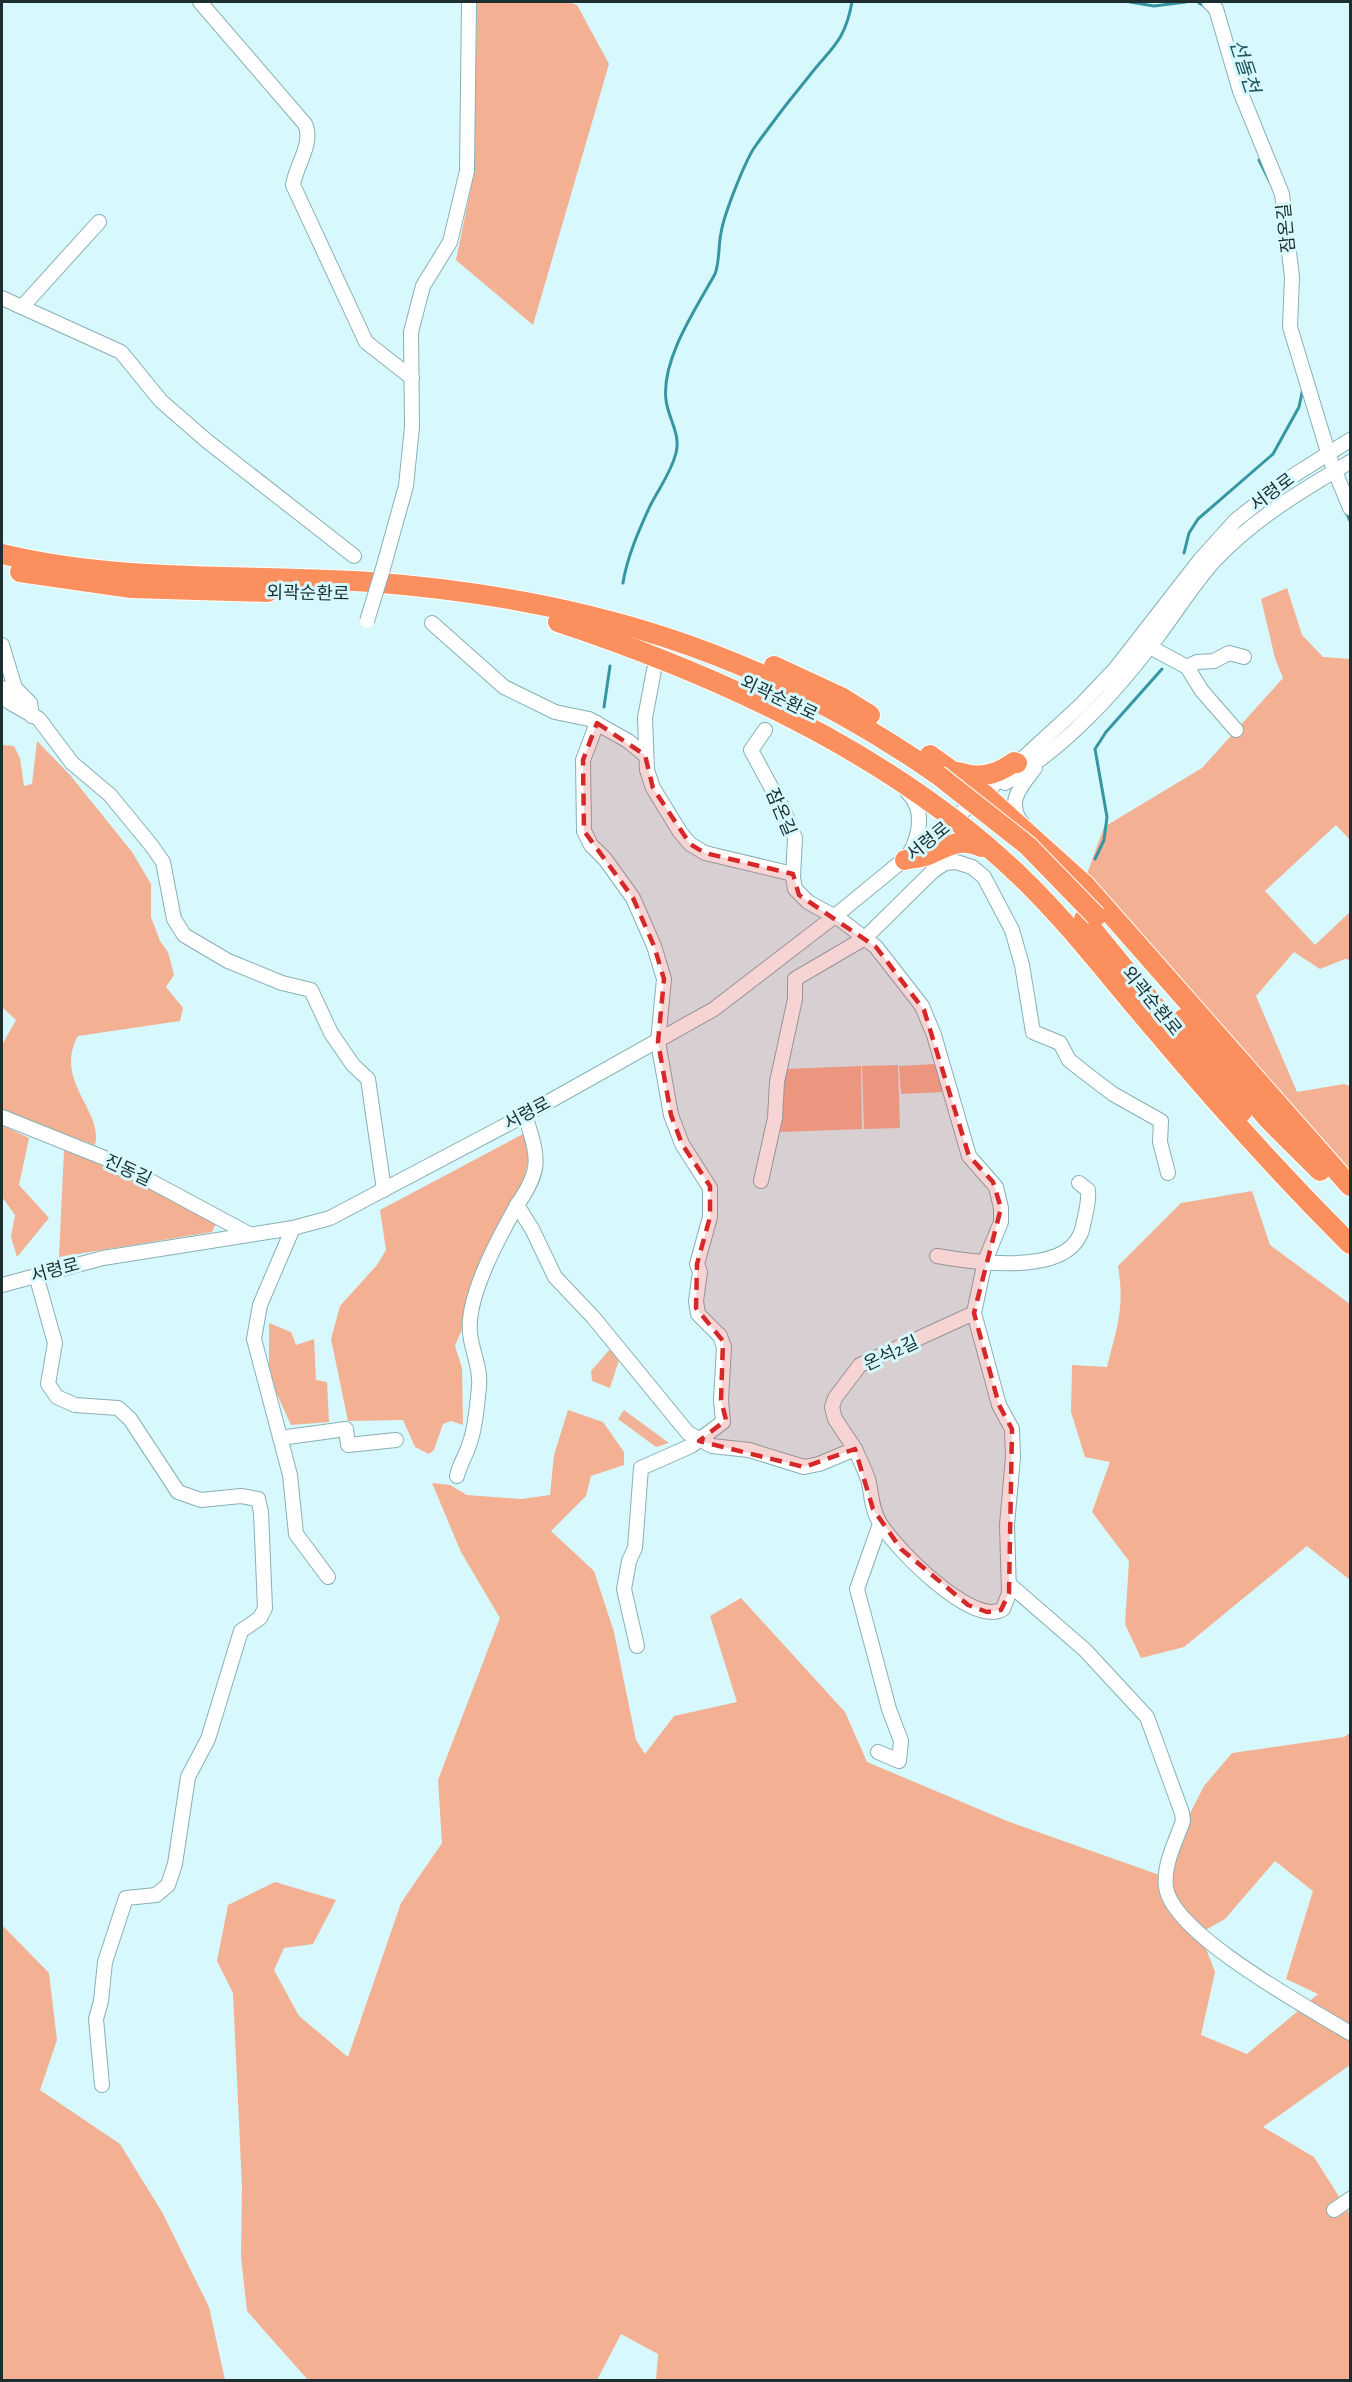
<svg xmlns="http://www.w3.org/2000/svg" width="1352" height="2382" viewBox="0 0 1352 2382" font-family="'Alegreya Sans','Noto Sans KR',sans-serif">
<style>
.green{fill:#f2b296}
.forest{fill:#f4b092;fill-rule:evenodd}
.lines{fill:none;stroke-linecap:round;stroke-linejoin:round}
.stream{stroke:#3697a2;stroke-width:3}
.minor-casing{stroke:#87b0b5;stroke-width:16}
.highway-casing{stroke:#fff;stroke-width:22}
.minor{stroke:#fff;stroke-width:14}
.highway{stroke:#fb905e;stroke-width:20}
.minor-bridge-casing{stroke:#87b0b5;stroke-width:16;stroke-linecap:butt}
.highway-bridge-casing{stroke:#fff;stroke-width:22;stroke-linecap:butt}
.minor-bridge{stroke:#fff;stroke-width:14}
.highway-bridge{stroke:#fb905e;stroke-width:20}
.marked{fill:#d62828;fill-opacity:0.2;stroke:#d62828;stroke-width:4.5;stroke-dasharray:12 8;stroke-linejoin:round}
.labels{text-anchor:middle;stroke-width:6;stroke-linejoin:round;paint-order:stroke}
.street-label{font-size:18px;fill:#1d2e30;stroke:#d7f9fd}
.water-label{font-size:20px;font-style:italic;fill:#21575d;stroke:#d7f9fd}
</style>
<rect width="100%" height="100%" fill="#d7f9fd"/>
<g class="green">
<polygon points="936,1064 945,1092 901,1094 899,1066"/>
<polygon points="898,1065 900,1128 864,1129 862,1066"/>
<polygon points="861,1066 862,1129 780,1132 785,1069"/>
<polygon points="612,1347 620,1357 610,1388 592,1381 591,1371"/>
<polygon points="624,1410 669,1443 656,1447 618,1419"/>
</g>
<g class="forest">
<polygon points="477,2 568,2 577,5 609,64 533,325 456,260 474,173"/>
<polygon points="1287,588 1302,635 1323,657 1350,659 1350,840 1336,825 1265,891 1315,945 1350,912 1350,960 1345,959 1320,969 1294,952 1256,996 1297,1092 1344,1084 1350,1086 1350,1172 1276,1099 1087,874 1104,827 1202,768 1283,678 1275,658 1261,599"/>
<path d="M37 741 70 775 132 852 151 884V917L160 941 168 952 174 975 166 987 183 1008 180 1021 78 1036C53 1081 104 1111 95 1145L2 1112V1045L16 1020 2 1007V745L14 746 20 758 24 786 32 784Z"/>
<polygon points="2,1125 29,1138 19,1185 49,1218 17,1257 11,1237 15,1215 2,1197"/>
<polygon points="525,1133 528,1161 523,1184 455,1346 462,1368 463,1425 451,1421 443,1424 434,1450 429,1454 415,1447 403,1420 348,1421 331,1339 340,1306 377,1265 386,1250 380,1210"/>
<polygon points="64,1150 119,1171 216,1223 212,1232 59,1257"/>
<path d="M1252 1191 1270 1245 1350 1304V1580L1307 1546 1184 1647 1141 1658 1125 1624 1129 1561 1092 1512 1110 1462 1085 1457 1071 1412 1072 1365 1107 1367C1117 1327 1125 1308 1118 1266L1181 1203Z"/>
<polygon points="269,1323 291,1332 296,1345 314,1339 316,1380 327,1382 329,1422 291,1425 276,1392 269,1367"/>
<path d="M568 1410 603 1422 624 1452V1465L591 1476 586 1496 551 1531 594 1571 614 1632 636 1740 645 1754 674 1716 737 1702 710 1616 741 1598 845 1712 867 1762 1007 1821 1168 1878 1180 1833 1204 1786 1232 1753 1344 1737 1350 1733V2065L1263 2127 1314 2157 1350 2214V2380H656L658 2354 621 2334 597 2380H308L247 2311 241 2257 242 2187 233 1993 217 1961 228 1905 275 1882 336 1900 313 1944 284 1948 274 1970 299 2016 348 2057 401 1903 442 1843 438 1780 500 1618 461 1552 432 1483 450 1485 467 1495 521 1499 550 1495 554 1455ZM1275 1861 1313 1891 1286 1979 1318 1994 1247 2054 1201 2035 1215 1972 1200 1933 1225 1919Z"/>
<polygon points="2,1925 49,1973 57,2040 40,2090 120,2144 162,2212 209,2307 225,2380 2,2380"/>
</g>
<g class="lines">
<g class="stream">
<polyline points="1130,2 1154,6 1186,2"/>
<polyline points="1199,3 1206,7"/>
<polyline points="1259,160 1270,182"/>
<polyline points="1279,229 1282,248"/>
<polyline points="1346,512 1350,521"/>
<polyline points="1184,553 1189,533 1198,519 1273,454 1299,407 1303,388"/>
<path d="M623 583C627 557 639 530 650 506 659 488 671 473 676 453 681 434 668 418 666 400 661 360 696 308 715 274 720 260 718 247 721 233 724 214 744 164 754 148 771 124 791 98 810 75 832 47 845 41 852 2"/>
<polyline points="604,707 610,666"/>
<polyline points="1095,859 1104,840 1107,817 1095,749 1106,732 1162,669"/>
</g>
<g class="minor-casing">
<g id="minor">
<path d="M200 2 305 124C314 143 296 165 293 185L366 342 412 378"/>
<polyline points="1209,2 1216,9 1240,91 1282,194 1292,277 1290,327 1330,459 1350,508"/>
<polyline points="2,298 121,352 161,401 207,441 354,556"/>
<polyline points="22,307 99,222"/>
<polyline points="382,572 406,486 412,427 411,332 423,286 450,242 467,171 469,2"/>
<polyline points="432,623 504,687 555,712 589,719 628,741 645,755"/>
<polyline points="2,645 15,688 30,703 32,716"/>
<polyline points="1150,647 1187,667 1202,691 1236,730"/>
<polyline points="1187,667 1197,662 1214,661 1229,653 1244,657"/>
<polyline points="654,670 645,718 647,770 653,788 680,832 690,844 705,853 793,874"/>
<polyline points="2,688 9,702 39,719 72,763 110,795 151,845 163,862 174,919 184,935 228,961 282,983 311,990 331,1033 353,1065 368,1079 384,1190"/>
<polyline points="597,723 583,760 584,831 591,845 605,859 633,898 654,946 664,979 658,1042 671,1115 682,1144 710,1188 710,1217 697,1264 700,1272 696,1301 698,1314 720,1336 724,1347 721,1400 723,1422 691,1446 641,1468 635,1548 629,1561 624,1589 637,1646"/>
<path d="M1005 783C1066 747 1115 693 1158 636 1177 611 1193 584 1215 560 1255 518 1301 491 1350 462"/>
<path d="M1022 823C1005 802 1022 785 1035 768"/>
<path d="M909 854C920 836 925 809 908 793L909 789"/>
<path d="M525 1115C538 1157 543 1168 517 1205L532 1229 555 1277 593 1317 688 1433 712 1446 749 1450 804 1467 819 1464 855 1449 835 1419 832 1407 835 1398 860 1365 974 1313 985 1261 1001 1222V1208L996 1187 969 1156 934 1035 922 1006 876 947 841 920 808 902 795 889 793 877 795 838 784 811 751 750 765 730"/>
<polyline points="2,1117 117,1163 249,1234"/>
<polyline points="761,1181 775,1118 777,1082 795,999 795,979 865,938 933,871 945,863 956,862 972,867 984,877 1012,930 1022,965 1033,1032 1060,1043 1069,1060 1084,1072 1113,1094 1161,1121 1160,1142 1168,1173"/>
<polyline points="293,1228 260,1305 254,1339 290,1475 296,1534 328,1577"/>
<path d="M937 1256C971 1262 1062 1276 1080 1235 1083 1230 1083 1223 1085 1217 1087 1208 1089 1199 1088 1190L1079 1183"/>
<polyline points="36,1275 55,1343 48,1384 57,1397 75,1405 118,1408 130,1419 178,1492 201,1500 241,1496 258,1499 261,1512 265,1608 260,1618 241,1631 208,1739 188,1777 175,1864 168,1885 156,1895 126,1898 105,1962 101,2001 96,2019 102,2085"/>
<polyline points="2,1285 103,1258 293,1228 330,1218 525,1115 714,1009 835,916 984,794 1080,706 1116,668 1200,560 1236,520 1288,479 1350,440"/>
<polyline points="280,1438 346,1429 348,1445 396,1440"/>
<path d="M855 1449C859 1458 864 1468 868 1479 872 1494 871 1509 880 1523 895 1548 973 1628 1003 1609L1009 1593 1007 1525 1013 1457 1012 1429 999 1405 974 1313"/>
<path d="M457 1476C460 1463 467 1454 470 1442 476 1426 477 1404 479 1387 481 1367 472 1353 470 1333 466 1297 499 1237 517 1205"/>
<path d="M1009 1584 1085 1650 1147 1717 1182 1813 1183 1821C1176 1841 1163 1865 1166 1887 1172 1934 1309 2008 1350 2033"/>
<polyline points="878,1752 899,1761 901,1741 889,1709 857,1589 880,1524"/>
<polyline points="1334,2210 1350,2199"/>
</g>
</g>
<g class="highway-casing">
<g id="highway">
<path d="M2 554C121 583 247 574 369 582 583 598 761 651 938 775"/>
<polyline points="20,572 131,588 268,592"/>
<path d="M558 622C721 676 895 756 1020 876 1070 924 1111 979 1156 1031 1218 1105 1282 1176 1350 1244"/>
<polyline points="774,666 841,697 870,715"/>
<polyline points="930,755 984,794 1086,886 1350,1186"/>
<path d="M958 772C979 779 996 775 1014 762L1017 763"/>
<path d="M905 860C912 858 921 858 928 855 949 846 959 837 982 847"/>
<polyline points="1084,919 1242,1112"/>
<polyline points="1183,1019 1268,1119 1320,1171"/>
</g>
</g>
<use href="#minor" class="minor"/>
<use href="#highway" class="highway"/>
<g class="minor-bridge-casing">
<polyline id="minor-bridge" points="367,621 382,572"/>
</g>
<g class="highway-bridge-casing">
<polyline id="highway-bridge" points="938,775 1028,846 1096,916"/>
</g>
<use href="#minor-bridge" class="minor-bridge"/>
<use href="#highway-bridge" class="highway-bridge"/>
</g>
<path class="marked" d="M597 723 645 755 653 788 690 844 705 853 793 874 799 895 876 947 924 1010 969 1156 993 1182 1001 1208 974 1313 999 1405 1012 1429 1009 1593 1001 1610 987 1612 968 1605 901 1549 873 1509 855 1449 804 1467 699 1441 726 1420 721 1400 723 1341 696 1308 697 1264 710 1217V1186L682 1144 671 1115 658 1042 664 979 654 946 633 898 584 831 583 760Z"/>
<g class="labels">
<g class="street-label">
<text transform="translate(1286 228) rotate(-96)" y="6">잠온길</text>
<text transform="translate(1272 492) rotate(-37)" y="6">서령로</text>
<text transform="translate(308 593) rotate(1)" y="6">외곽순환로</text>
<text transform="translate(779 698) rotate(25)" y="6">외곽순환로</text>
<text transform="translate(781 812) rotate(67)" y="6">잠온길</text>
<text transform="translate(928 841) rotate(-39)" y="6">서령로</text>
<text transform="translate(1152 1001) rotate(51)" y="6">외곽순환로</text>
<text transform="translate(527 1113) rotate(-28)" y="6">서령로</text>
<text transform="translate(128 1170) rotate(25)" y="6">진동길</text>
<text transform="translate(55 1270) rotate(-15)" y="6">서령로</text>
<text transform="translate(891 1353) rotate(-25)" y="6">온석2길</text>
</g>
<g class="water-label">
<text transform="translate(1245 66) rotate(72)" y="7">선돌천</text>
</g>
</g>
<rect width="1352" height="2382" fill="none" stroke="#1d2e30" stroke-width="6"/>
</svg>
